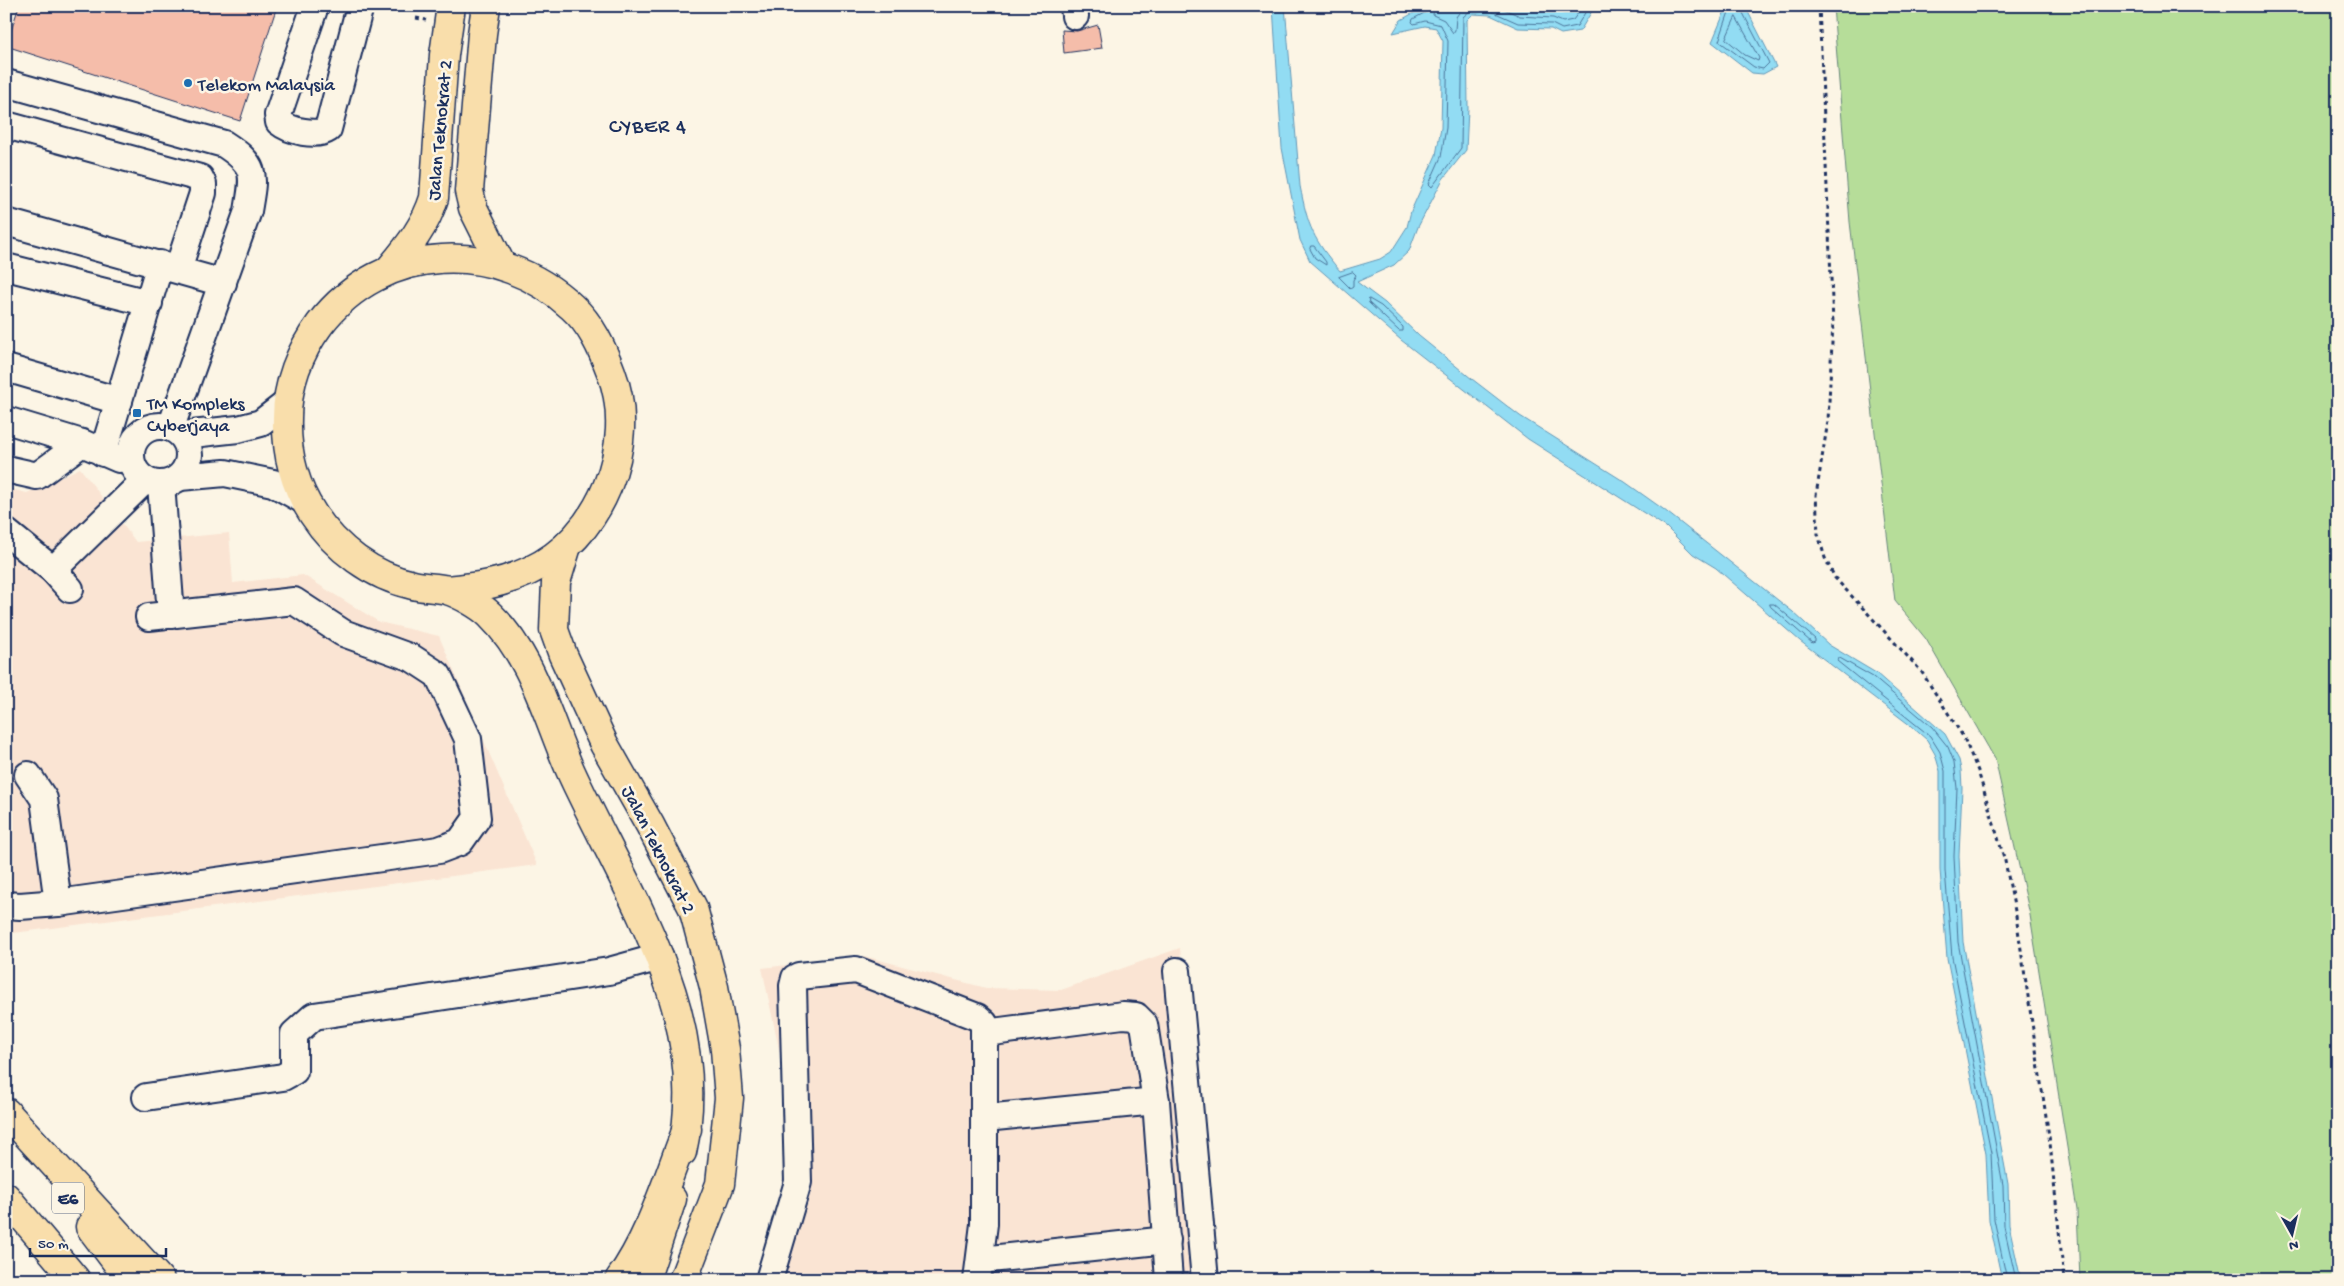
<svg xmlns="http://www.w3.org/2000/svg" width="2344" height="1286" viewBox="0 0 2344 1286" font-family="'Gochi Hand',sans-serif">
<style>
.built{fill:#fae4d3}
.green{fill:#b6dd99;stroke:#68867c}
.water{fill:#92dcf3;stroke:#6297b7}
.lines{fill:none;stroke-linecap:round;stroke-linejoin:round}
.shore{stroke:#4b749a;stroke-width:1}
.building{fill:#f5bdaa;stroke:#1b2f5e}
.minor-casing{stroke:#1b2f5e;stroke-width:30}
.major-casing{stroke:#1b2f5e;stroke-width:31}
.highway-casing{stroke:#1b2f5e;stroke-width:31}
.path{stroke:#1b2f5e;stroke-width:3;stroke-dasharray:4 4;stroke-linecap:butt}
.minor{stroke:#fcf5e5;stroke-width:26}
.major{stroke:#f9deab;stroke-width:28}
.highway{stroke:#f9deab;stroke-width:28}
.poi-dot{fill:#1f6fb2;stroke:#fcf5e5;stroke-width:2}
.labels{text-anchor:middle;stroke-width:5;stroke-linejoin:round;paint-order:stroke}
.shield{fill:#fcf5e5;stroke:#5e6a86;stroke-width:1}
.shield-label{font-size:18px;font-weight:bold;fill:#1b2f5e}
.poi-label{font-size:19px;fill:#1b2f5e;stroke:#fcf5e5;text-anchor:start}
.street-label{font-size:19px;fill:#1b2f5e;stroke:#fcf5e5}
.quarter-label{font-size:21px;letter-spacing:1px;fill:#1b2f5e;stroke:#fcf5e5}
</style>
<rect width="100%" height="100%" fill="#fcf5e5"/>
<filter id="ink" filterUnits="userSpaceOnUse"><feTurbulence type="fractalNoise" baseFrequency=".02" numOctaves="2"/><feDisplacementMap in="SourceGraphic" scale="10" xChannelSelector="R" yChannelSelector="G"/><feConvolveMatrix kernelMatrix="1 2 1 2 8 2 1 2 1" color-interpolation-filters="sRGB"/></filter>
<g filter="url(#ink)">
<g class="built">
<polygon points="80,468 136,542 229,533 233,583 303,575 379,622 439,636 537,865 6,934 6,488 27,493"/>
<polygon points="1180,948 1211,1280 765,1280 795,1125 762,968 864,956 986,988 1061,990"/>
</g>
<polygon class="green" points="1833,6 1873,6 1874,11 1903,6 2338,6 2338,1280 2080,1280 2077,1210 2030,915 1995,759 1926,639 1895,601 1850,222"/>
<g class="water">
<path d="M1273 6H1285L1300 186C1308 227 1313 239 1340 271L1380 259 1391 252 1407 227 1411 211 1436 155 1441 128 1443 41 1436 28 1425 26 1393 33 1401 20 1426 6H1595L1580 31 1561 34 1551 29 1518 28 1490 15 1473 14 1467 20 1468 109 1466 150 1443 179 1418 227 1409 251 1394 265 1357 282 1385 303 1419 336 1472 379 1520 416 1625 482 1663 509 1793 612 1829 645 1876 673 1945 734 1959 760 1961 770 1962 788 1959 856 1963 942 2008 1184 2009 1225 2021 1280H2002L1989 1220 1986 1154 1947 958 1940 870V771L1935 754 1927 740 1911 726 1800 641 1716 568 1693 554 1666 527 1528 439 1401 340 1310 261 1300 240 1282 148Z"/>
<polygon points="1727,6 1748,6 1747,10 1776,67 1763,74 1752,73 1712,42"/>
</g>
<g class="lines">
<g class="shore">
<polyline points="1428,6 1426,12 1413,19 1412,22 1414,24 1425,21 1441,25 1448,41 1446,128 1441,157 1429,184 1432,187 1461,148 1463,17 1472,9 1491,11 1518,23 1552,24 1562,29 1577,26 1589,6"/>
<polyline points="1434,6 1433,15 1444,20 1453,33 1455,30 1456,17 1464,6"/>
<polyline points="1497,6 1520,16 1553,18 1563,22 1573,20 1583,6"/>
<path d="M1514 6C1527 11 1541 8 1554 10 1560 11 1563 15 1569 13L1574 6"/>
<polyline points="1731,6 1719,41 1754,67 1763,69 1769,63 1743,13 1743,6"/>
<polygon points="1736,17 1759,58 1758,61 1745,55 1726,39"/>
<polygon points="1311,246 1314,246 1326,262 1326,265 1315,258 1310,249"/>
<polygon points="1353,272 1356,275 1353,280 1353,286 1350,288 1339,277"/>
<polygon points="1369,299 1381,306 1403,327 1403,331 1399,331 1369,303"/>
<polygon points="1770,604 1774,604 1815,639 1815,642 1812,643 1771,607"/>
<polyline points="2007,1280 1994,1219 1991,1153 1952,957 1945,870 1945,771 1940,752 1930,736 1837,661 1838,657 1873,677 1932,727 1948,747 1954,762 1957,788 1954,856 1958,942 2003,1185 2004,1226 2016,1280"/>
</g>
</g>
<g class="building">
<polygon points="19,6 277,6 240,121 6,46"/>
<polygon points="1098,25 1102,48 1064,53 1062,30 1077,31"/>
</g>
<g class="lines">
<g class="minor-casing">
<g id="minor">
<path d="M315 6 278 115 279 122C290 131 316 137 328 129L360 6"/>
<polyline points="1074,6 1075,16"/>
<path d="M6 83 224 144C258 166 254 175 248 211L171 427"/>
<polyline points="6,125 200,178 203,184 203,193 178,269"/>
<polyline points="6,222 223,283"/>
<polyline points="6,267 149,303"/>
<polyline points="6,368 119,401"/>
<polyline points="6,420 82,443 119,459"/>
<circle cx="160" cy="455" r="29"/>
<polyline points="183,435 238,429 261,423 287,403"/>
<polyline points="103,453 160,264"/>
<polyline points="6,469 37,476 82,443"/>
<polyline points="180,477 225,473 273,483 305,501"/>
<polyline points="161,484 171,615"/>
<polyline points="6,532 53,570 70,589"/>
<polyline points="53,570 145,480"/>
<polyline points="28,775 44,799 58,903"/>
<polyline points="6,905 20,906 58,903 439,850 460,842 477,818 468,739 438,675 412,658 343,633 294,601 149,617"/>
<polyline points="1177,971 1205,1280"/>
<polyline points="985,1033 1123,1015 1136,1016 1144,1024 1156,1101 1169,1280"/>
<polyline points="146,1097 283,1077 294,1071 294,1034 314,1016 609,971 660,957"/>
<polyline points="985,1118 1156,1101"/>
<polyline points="981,1260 1167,1240"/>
<polyline points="769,1280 798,1182 793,986 795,978 799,976 856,970 977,1017 984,1023 984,1224 977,1280"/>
</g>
</g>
<g class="major-casing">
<g id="major">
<polyline points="486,6 482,34 469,191 473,208 501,264"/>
<path d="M389 270C408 247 425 227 434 198L444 55 451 6"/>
<polyline points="567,546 556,582 554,630 563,655 604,744 650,825 693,908 714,987 725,1049 729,1098 720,1184 683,1280"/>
<path d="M447 590C477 587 501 584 529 571 600 539 639 445 611 372 602 348 591 324 572 307 498 238 383 242 320 324 300 351 287 384 287 418 286 452 294 485 313 514 336 549 372 576 413 585 424 588 436 587 447 590 460 594 481 606 490 615 534 658 547 718 571 772 625 890 713 1015 682 1152"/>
<polyline points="645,1280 672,1199"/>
</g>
</g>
<g class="highway-casing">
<g id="highway">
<polyline points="6,1112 160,1280"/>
<polyline points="6,1197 76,1280"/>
<polyline points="90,1227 130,1280"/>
<path d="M619 1280C651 1236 667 1179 687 1129"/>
</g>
</g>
<g class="path">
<polyline points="1819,6 1833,323 1828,421 1816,495 1818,534 1825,558 1835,578 1921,671 1964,738 1978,771 2005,861 2016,916 2050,1143 2064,1280"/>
<polyline points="416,18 426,20"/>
</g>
<use href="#minor" class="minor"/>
<use href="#major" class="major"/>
<use href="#highway" class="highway"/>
</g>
</g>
<g class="poi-dot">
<circle cx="188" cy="83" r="5"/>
<rect x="132" y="408" width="10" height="10" rx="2.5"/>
</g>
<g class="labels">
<rect class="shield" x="52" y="1182.5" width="32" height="31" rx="4"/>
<g class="shield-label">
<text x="68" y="1204">E6</text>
</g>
<g class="poi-label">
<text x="198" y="90">Telekom Malaysia</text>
<text x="147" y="409">TM Kompleks<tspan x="147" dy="22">Cyberjaya</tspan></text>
</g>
<g class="street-label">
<text transform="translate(438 130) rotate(-85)" y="7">Jalan Teknokrat 2</text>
<text transform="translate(660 849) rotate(63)" y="7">Jalan Teknokrat 2</text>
</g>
<g class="quarter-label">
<text x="648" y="132">CYBER 4</text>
</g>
</g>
<rect width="2344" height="1286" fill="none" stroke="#fcf5e5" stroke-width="25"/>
<rect x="12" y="12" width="2319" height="1261" fill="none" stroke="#1b2f5e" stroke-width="2" filter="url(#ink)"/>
<g transform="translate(2292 1234) rotate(172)" stroke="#fcf5e5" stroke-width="4" paint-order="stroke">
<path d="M0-4L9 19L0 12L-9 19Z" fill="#1b2f5e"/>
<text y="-8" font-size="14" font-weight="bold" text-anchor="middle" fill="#1b2f5e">N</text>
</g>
<path d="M30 1248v8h136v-8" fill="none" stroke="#1b2f5e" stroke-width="2.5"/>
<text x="38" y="1248" font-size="15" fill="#1b2f5e" stroke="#fcf5e5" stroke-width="4" paint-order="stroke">50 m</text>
</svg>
